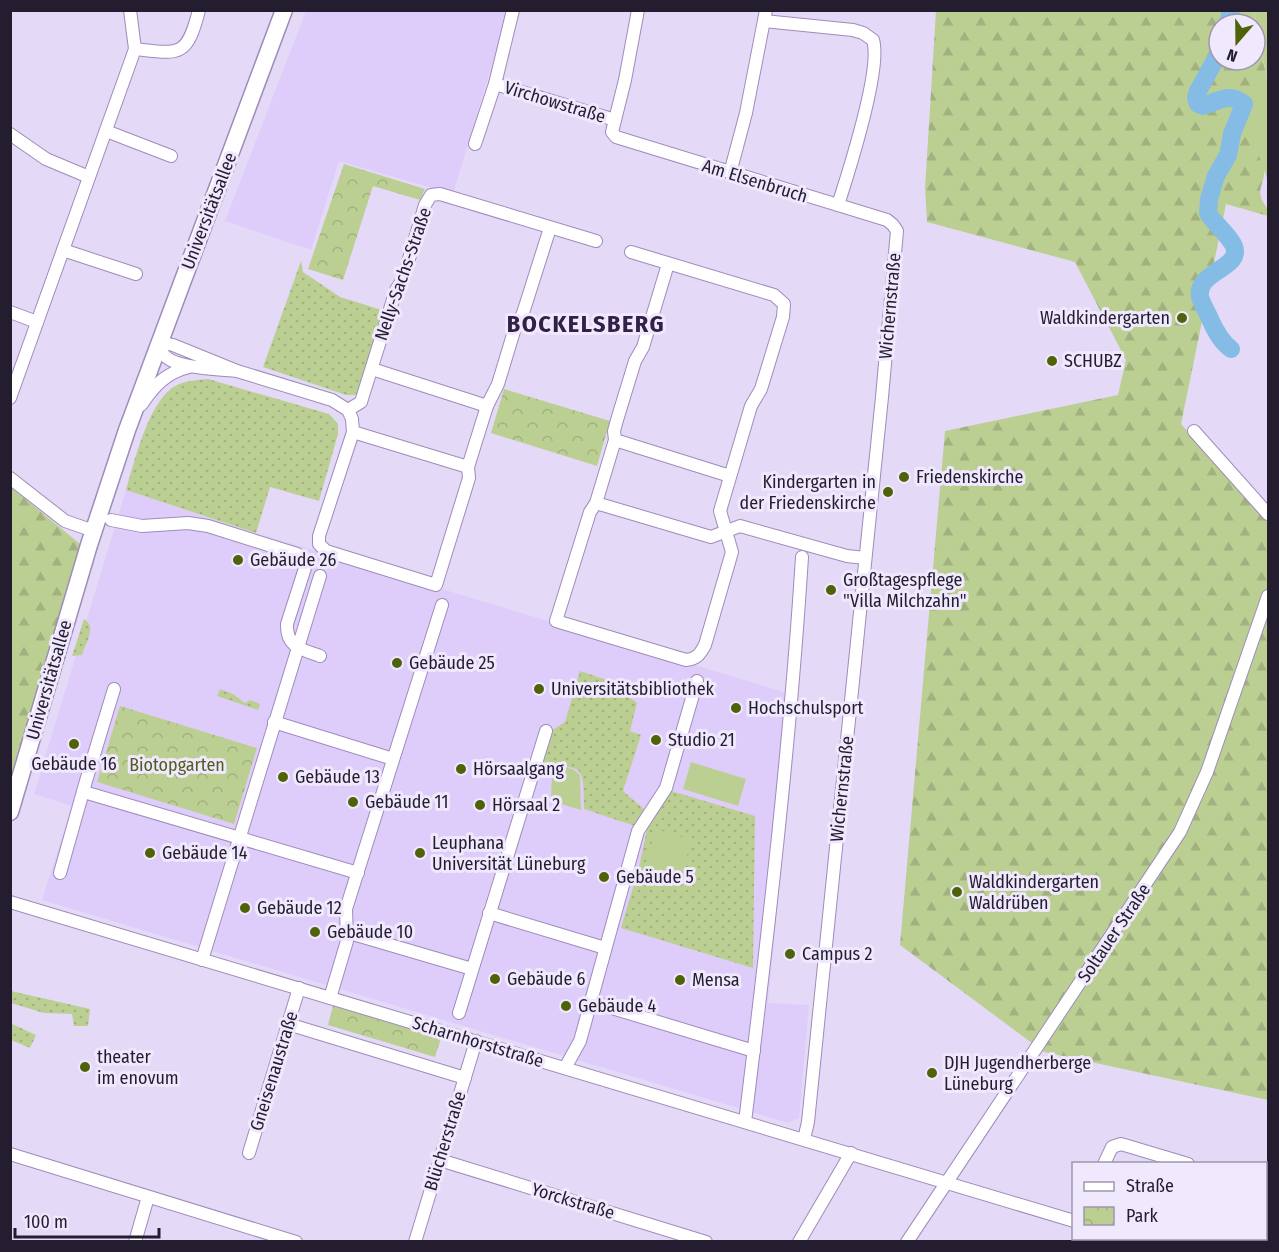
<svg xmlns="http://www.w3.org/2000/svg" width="1279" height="1252" viewBox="0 0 1279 1252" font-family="'Fira Sans Condensed',sans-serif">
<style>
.built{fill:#decdfa}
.grass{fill:url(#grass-dots)}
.forest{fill:url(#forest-firs);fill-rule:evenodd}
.park{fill:url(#park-crowns)}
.garden{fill:#bccf93}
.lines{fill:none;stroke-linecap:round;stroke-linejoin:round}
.river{stroke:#84bce6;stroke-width:18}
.minor-casing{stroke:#9e8cba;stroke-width:14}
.major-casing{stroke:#9e8cba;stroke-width:19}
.minor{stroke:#fff;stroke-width:12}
.major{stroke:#fff;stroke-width:16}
.poi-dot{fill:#4f620a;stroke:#f0e8fd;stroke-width:2}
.labels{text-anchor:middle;stroke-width:6;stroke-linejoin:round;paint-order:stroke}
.street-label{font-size:18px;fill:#241d2f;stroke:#f0e8fd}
.poi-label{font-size:18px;fill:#241d2f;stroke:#f0e8fd;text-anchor:start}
.park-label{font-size:18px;fill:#4f5f1f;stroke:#f0e8fd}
.district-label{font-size:24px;font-weight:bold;letter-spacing:1.5px;fill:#322147;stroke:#f0e8fd}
</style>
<defs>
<pattern id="grass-dots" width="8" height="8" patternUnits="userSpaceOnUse" patternTransform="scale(1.5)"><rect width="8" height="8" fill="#bccf93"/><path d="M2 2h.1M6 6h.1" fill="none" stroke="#a1b17f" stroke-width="1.8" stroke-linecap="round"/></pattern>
<pattern id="forest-firs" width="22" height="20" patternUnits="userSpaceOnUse" patternTransform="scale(1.5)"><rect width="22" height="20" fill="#bccf93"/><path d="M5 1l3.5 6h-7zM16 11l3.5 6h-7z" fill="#a1b17f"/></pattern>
<pattern id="park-crowns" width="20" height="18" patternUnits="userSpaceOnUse" patternTransform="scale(1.5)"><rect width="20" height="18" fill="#bccf93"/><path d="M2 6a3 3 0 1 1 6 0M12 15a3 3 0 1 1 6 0" fill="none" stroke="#a1b17f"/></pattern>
</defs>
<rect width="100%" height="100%" fill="#e4d9f7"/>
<g class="built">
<polygon points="306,11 506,11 497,48 453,194 339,161 311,250 225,221"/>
<polygon points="126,490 256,533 797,696 768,1003 809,1005 799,1118 788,1123 42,900 72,806 34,794"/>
</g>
<g class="grass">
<polygon points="301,261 303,272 340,297 385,311 361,389 355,395 346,395 263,367"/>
<path d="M208 379 329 414 338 424V434L319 501 270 487 256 533 126 490C135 460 147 407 172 388 182 381 196 380 208 379Z"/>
<path d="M84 619C97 626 86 643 82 655L72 656Z"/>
<path d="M580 671 607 680 606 688 628 696 637 703 630 731 641 735 623 791 645 810 638 827 584 809C583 768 586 763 542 770L551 731 565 722Z"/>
<polygon points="220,689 233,694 245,703 250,700 260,704 258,710 217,696"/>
<polygon points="668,790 755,816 753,968 621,928 639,867 648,825"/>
<polygon points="11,991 90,1009 88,1026 74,1026 72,1014 44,1013 11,1003"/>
<polygon points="10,1023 36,1035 30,1048 11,1040"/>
</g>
<g class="forest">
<path d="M936 11H1254L1268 86 1244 114C1249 127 1263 156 1264 168 1266 185 1252 190 1268 209V216L1226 204 1181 424 1268 523V1100L1044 1052 900 945 945 431 1118 395 1126 360 1075 262 927 222 925 188ZM1219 24H1255V60H1219Z"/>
<polygon points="11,487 80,544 11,779"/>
</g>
<g class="park">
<polygon points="344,164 425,189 420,200 373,186 343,280 308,269"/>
<polygon points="504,389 610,421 597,466 491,433"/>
<polygon points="120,706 257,748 234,824 97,782"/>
<polygon points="334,1002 442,1035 435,1057 328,1025"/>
</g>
<g class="garden">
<polygon points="1254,11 1268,11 1268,181 1244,114 1246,95 1268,85"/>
<polygon points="691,762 746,779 738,806 683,789"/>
<polygon points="568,768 573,769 580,775 581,810 551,801 552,771"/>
<polygon points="656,829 692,840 680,878 644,867"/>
</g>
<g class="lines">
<g class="river">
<polyline points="1228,24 1231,10"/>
<path d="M1219 53 1198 91 1196 98 1198 104 1203 106C1219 101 1229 92 1244 104L1232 134 1228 155 1216 176 1209 199 1208 213C1213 223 1235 240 1235 251 1236 269 1196 273 1200 297 1202 304 1207 312 1210 319 1215 330 1221 342 1231 349"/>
</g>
<g class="minor-casing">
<g id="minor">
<polyline points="638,10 625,80 612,132 616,137 887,220 893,225 897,231 882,397 808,1122 804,1139"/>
<path d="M764 21 853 30 863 33 873 40C882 68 848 174 838 205"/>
<path d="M135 49C179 54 187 58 199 10"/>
<polyline points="495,84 615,120"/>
<polyline points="106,131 171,156"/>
<polyline points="10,134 46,159 89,177"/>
<polyline points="475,144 495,84 513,10"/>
<polyline points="730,173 746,113 766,10"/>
<polyline points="63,250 136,274"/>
<path d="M631 252 774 295 784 304 783 317 761 389 751 406 720 511 732 552 705 645C700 654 697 659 686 660L556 621 590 512 596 503 615 440 614 431 617 420 635 361 643 347 668 264"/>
<polyline points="10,312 37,322"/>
<polyline points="372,369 487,406"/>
<path d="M237 371C219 369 170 369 162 352 160 349 160 346 159 342L173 345 237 371 332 400 348 410 352 419 353 432 319 536V544L326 551 436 585 469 478 468 467 487 406 498 384 515 328 523 313 550 228"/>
<polyline points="10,398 135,49 130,10"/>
<path d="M141 405C154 386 165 373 189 367"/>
<polyline points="348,410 361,402 396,290 403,279 425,205 431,195 440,194 596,241"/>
<polyline points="1194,431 1268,514"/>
<polyline points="353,432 468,467"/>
<polyline points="615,440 730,476"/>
<polyline points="10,478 65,521 94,531"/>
<polyline points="596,503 711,537 740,526 847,556 865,558"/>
<path d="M111 520 142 526 188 523 208 526 297 554 304 561 305 568 287 624C286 647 301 649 320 656"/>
<polyline points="274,722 393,759"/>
<polyline points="84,792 358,873"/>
<polyline points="60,873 86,781 114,689"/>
<polyline points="10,902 1074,1221"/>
<polyline points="489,913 605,948"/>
<polyline points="346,932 472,969"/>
<polyline points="202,960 320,576"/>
<polyline points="330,998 347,941 346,909 442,605"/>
<polyline points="592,1002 754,1051"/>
<polyline points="459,1013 546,731"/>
<polyline points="288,1024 465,1078"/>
<polyline points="565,1068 580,1041 638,831 666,788 697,681"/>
<path d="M745 1122C768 934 790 746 802 557"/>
<polyline points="249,1153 299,988"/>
<polyline points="10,1154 296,1242"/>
<polyline points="440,1160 706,1242"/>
<polyline points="1104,1164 1112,1147 1121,1144 1188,1164"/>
<polyline points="1266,1186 1268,1187"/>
<polyline points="1131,1238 1141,1242"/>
<polyline points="135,1242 148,1197"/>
<polyline points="415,1242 476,1041"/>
<polyline points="799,1242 851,1153"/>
<polyline points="907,1242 1180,832 1207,772 1268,596"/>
<polyline points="1093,1242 1094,1238"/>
</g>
</g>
<g class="major-casing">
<polyline id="major" points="10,812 89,545 127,430 284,10"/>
</g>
<use href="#minor" class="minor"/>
<use href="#major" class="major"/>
</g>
<g class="poi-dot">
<circle cx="1182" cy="318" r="6"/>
<circle cx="1052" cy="361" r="6"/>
<circle cx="904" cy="477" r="6"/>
<circle cx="888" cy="492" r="6"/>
<circle cx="238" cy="560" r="6"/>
<circle cx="831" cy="590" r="6"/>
<circle cx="397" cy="663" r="6"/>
<circle cx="539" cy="689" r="6"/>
<circle cx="736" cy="708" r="6"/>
<circle cx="656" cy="740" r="6"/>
<circle cx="74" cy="744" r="6"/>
<circle cx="461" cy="769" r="6"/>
<circle cx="283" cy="777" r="6"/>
<circle cx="353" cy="802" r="6"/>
<circle cx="480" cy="805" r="6"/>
<circle cx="150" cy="853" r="6"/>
<circle cx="420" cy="853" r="6"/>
<circle cx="604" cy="877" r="6"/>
<circle cx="957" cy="892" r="6"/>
<circle cx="245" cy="908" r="6"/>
<circle cx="315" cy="932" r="6"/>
<circle cx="790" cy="954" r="6"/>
<circle cx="495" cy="979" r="6"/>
<circle cx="680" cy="980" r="6"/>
<circle cx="566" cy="1006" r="6"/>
<circle cx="85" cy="1067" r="6"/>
<circle cx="932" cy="1073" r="6"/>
</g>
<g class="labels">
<g class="street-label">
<text transform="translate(555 102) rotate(17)" y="6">Virchowstraße</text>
<text transform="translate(755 181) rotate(17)" y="6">Am Elsenbruch</text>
<text transform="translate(209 211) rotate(-69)" y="6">Universitätsallee</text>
<text transform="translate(403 274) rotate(-71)" y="6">Nelly-Sachs-Straße</text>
<text transform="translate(890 306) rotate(-85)" y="6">Wichernstraße</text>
<text transform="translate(49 680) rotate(-74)" y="6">Universitätsallee</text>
<text transform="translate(842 789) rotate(-84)" y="6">Wichernstraße</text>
<text transform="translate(1114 933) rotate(-56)" y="6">Soltauer Straße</text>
<text transform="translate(478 1042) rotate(17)" y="6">Scharnhorststraße</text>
<text transform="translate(274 1071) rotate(-73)" y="6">Gneisenaustraße</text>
<text transform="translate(445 1141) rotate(-73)" y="6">Blücherstraße</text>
<text transform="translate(573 1201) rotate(17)" y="6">Yorckstraße</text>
</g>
<g class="poi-label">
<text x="1170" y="324" text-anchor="end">Waldkindergarten</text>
<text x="1064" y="367">SCHUBZ</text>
<text x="916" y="483">Friedenskirche</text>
<text x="876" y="488" text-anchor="end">Kindergarten in<tspan x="876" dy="21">der Friedenskirche</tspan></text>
<text x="250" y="566">Gebäude 26</text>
<text x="843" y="586">Großtagespflege<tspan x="843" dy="21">"Villa Milchzahn"</tspan></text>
<text x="409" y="669">Gebäude 25</text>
<text x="551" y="695">Universitätsbibliothek</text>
<text x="748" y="714">Hochschulsport</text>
<text x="668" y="746">Studio 21</text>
<text x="74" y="770" text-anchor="middle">Gebäude 16</text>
<text x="473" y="775">Hörsaalgang</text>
<text x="295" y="783">Gebäude 13</text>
<text x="365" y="808">Gebäude 11</text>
<text x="492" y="811">Hörsaal 2</text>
<text x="432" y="849">Leuphana<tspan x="432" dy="21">Universität Lüneburg</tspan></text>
<text x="162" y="859">Gebäude 14</text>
<text x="616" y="883">Gebäude 5</text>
<text x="969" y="888">Waldkindergarten<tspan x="969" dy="21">Waldrüben</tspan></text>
<text x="257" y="914">Gebäude 12</text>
<text x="327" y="938">Gebäude 10</text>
<text x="802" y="960">Campus 2</text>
<text x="507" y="985">Gebäude 6</text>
<text x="692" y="986">Mensa</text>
<text x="578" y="1012">Gebäude 4</text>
<text x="97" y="1063">theater<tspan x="97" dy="21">im enovum</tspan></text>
<text x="944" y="1069">DJH Jugendherberge<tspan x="944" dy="21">Lüneburg</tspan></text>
</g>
<g class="park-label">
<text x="177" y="771">Biotopgarten</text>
</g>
<g class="district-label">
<text x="586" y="332">BOCKELSBERG</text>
</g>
</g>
<rect width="1279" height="1252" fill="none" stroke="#241d2f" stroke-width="24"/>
<rect x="1072" y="1162" width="195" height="78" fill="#f0e8fd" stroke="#9e97ab" stroke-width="1.5"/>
<rect x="1084" y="1182" width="30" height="9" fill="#ffffff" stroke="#9e97ab" stroke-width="1.5"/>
<text x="1126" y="1192" font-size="18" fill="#241d2f">Straße</text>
<rect x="1084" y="1207" width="30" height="18" fill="url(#park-crowns)" stroke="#9e97ab" stroke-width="1.5"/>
<text x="1126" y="1222" font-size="18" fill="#241d2f">Park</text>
<g transform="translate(1237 42) rotate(200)"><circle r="28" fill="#f0e8fd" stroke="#9e97ab" stroke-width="1.5"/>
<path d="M0-4.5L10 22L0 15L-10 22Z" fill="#4f620a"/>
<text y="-9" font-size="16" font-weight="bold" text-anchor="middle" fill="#241d2f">N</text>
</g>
<path d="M15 1228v9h144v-9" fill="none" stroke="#241d2f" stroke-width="3"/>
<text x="24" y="1228" font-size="18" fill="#241d2f" stroke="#f0e8fd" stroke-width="4.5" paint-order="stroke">100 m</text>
</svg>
